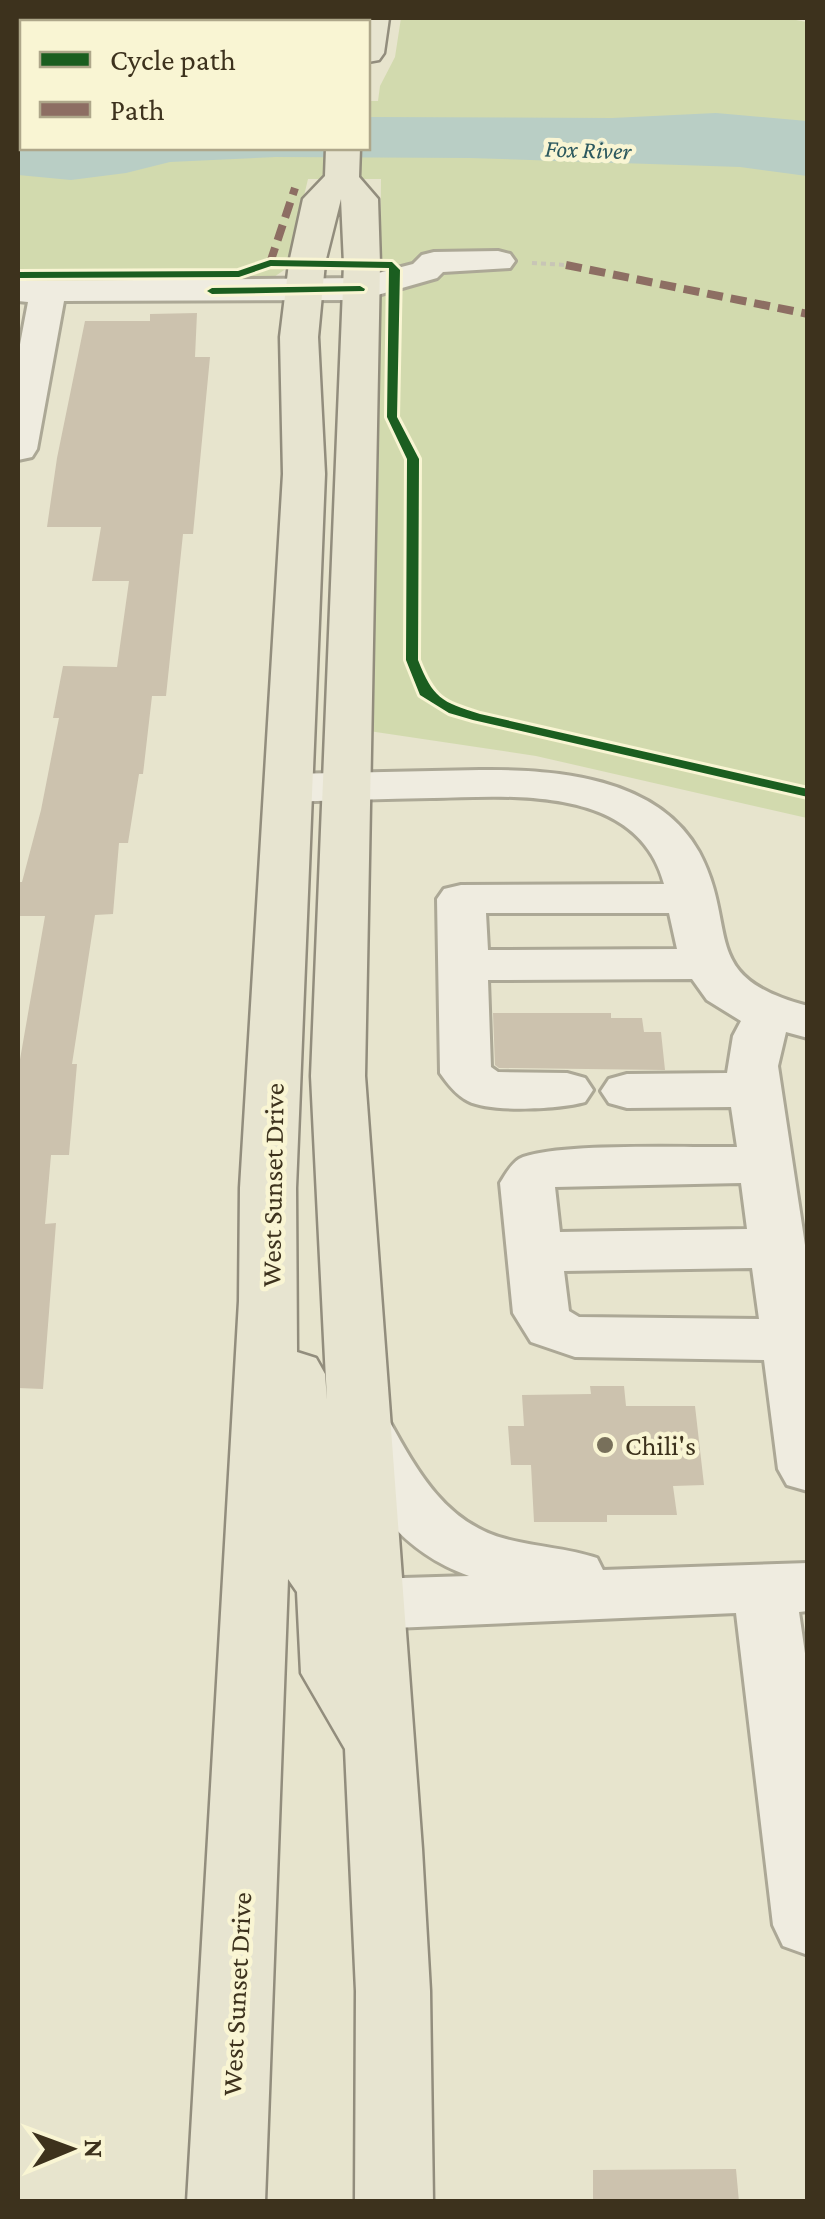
<svg xmlns="http://www.w3.org/2000/svg" width="825" height="2219" viewBox="0 0 825 2219" font-family="'Crimson Pro',serif">
<style>
.green{fill:#d2daae}
.water{fill:#b9cec5}
.building{fill:#ccc2ae}
.lines{fill:none;stroke-linecap:round;stroke-linejoin:round}
.minor-casing{stroke:#aca896;stroke-width:6}
.major-casing{stroke:#928d7d;stroke-width:5}
.path{stroke:#c8c5b6;stroke-width:4;stroke-dasharray:5 4;stroke-linecap:butt}
.minor{fill:#efece0;fill-rule:evenodd}
.major{fill:#e7e4d0;fill-rule:evenodd}
.quiet{stroke:#8d6e63;stroke-width:8;stroke-dasharray:16 8;stroke-linecap:butt}
.cycleway-casing{stroke:#f9f5d3;stroke-width:6}
.cycleway{fill:#1b5e20;fill-rule:evenodd}
.poi-dot{fill:#78705b;stroke:#f9f5d3;stroke-width:4}
.labels{text-anchor:middle;stroke-width:9;stroke-linejoin:round;paint-order:stroke}
.far-water-label{font-size:25px;font-style:italic;fill:#2b585e;stroke:#f9f5d3}
.street-label{font-size:28px;fill:#3d321d;stroke:#f9f5d3}
.poi-label{font-size:28px;fill:#3d321d;stroke:#f9f5d3;text-anchor:start}
</style>
<rect width="100%" height="100%" fill="#e7e4cd"/>
<polygon class="green" points="18,18 311,18 312,22 22,22 22,148 368,148 368,101 378,101 380,86 395,57 401,18 785,18 807,22 807,818 536,756 369,731 379,452 381,179 308,179 287,268 274,277 18,280"/>
<polygon class="water" points="716,113 807,121 807,176 740,167 470,158 276,157 170,162 126,173 71,180 18,175 18,132 22,132 22,148 368,148 368,117 612,118"/>
<g class="building">
<polygon points="197,313 195,357 210,357 193,534 183,534 166,696 152,696 143,774 139,774 128,843 119,843 113,914 95,915 72,1064 77,1064 69,1155 51,1155 45,1224 56,1223 43,1389 18,1388 18,1071 45,916 18,916 18,882 22,882 41,810 59,718 53,718 63,666 117,667 129,581 92,581 101,527 47,527 57,458 85,321 150,321 150,314"/>
<polygon points="493,1013 611,1013 611,1018 642,1018 644,1032 661,1032 665,1070 499,1068 495,1065"/>
<polygon points="590,1386 624,1386 626,1406 695,1406 704,1485 673,1486 677,1515 607,1515 607,1522 534,1522 531,1465 511,1465 508,1426 524,1426 522,1395 591,1394"/>
<polygon points="736,2169 739,2202 593,2202 593,2170"/>
</g>
<g class="lines">
<g class="minor-casing">
<g id="minor">
<polygon points="498,251 510,254 515,261 510,268 443,272 437,278 360,300 64,301 37,449 32,457 18,460 18,355 28,302 18,301 18,281 359,278 413,264 422,255 434,252"/>
<path d="M480 770C555 769 658 777 699 852 740 929 696 977 808 1006V1038L786 1032 778 1066 808 1265V1491L787 1485 778 1469 764 1360 575 1357 531 1342 513 1313 500 1183C505 1175 511 1164 519 1159 551 1142 693 1148 737 1147L731 1107 627 1108 609 1103 601 1091 609 1079 627 1074 727 1073 733 1036 741 1021 707 1000 692 979 488 980 491 1067 498 1072 567 1073 585 1078 593 1090 585 1102C560 1109 491 1113 468 1101 456 1095 447 1083 440 1073L437 899 444 889 461 885 664 884C638 785 512 796 433 798 385 799 336 800 288 802L272 798 265 788 272 778 288 774ZM486 913H669L677 949 488 950ZM741 1183 747 1229 560 1232 555 1187ZM752 1268 759 1319 579 1317 569 1311 564 1271Z"/>
<path d="M361 1401 382 1408C412 1461 440 1522 506 1539 536 1547 567 1548 597 1558L603 1570 808 1563V1611L799 1612 808 1674V1955L783 1946 773 1925 736 1613 371 1629 349 1621 340 1604 349 1587 371 1579 469 1576C392 1548 365 1493 331 1423L340 1408Z"/>
</g>
</g>
<g class="major-casing">
<g id="major">
<polygon points="311,18 341,18 343,22 312,22"/>
<polygon points="357,18 389,18 384,53 379,60 368,62 368,22 357,22"/>
<path d="M326 148H360L359 177 378 199 380 264 365 1076 422 1849 430 1991 433 2202H355L356 1991 345 1749 301 1673 297 1592 288 1579 265 2202H187L239 1301 240 1188 283 474 280 337 289 263 303 199 325 176ZM341 199 344 264 311 1076 327 1400 325 1374 316 1358 297 1352 296 1188 325 474 318 337 325 263Z"/>
</g>
</g>
<polyline class="path" points="532,263 566,265"/>
<use href="#minor" class="minor"/>
<use href="#major" class="major"/>
<g class="quiet">
<polyline points="270,263 295,188"/>
<polyline points="566,265 808,314"/>
</g>
<g class="cycleway-casing">
<g id="cycleway">
<path d="M270 260 392 262 400 270 397 417 419 459 418 660C433 698 441 702 480 714L808 789V797L473 720 449 713 420 695 406 660 407 459 387 417 389 268 271 266 239 277 18 278V272L238 271Z"/>
<polygon points="360,286 365,289 364,291 212,294 207,291 212,288"/>
</g>
</g>
<use href="#cycleway" class="cycleway"/>
</g>
<circle class="poi-dot" cx="605" cy="1445" r="10"/>
<g class="labels">
<g class="far-water-label">
<text transform="translate(588 149) rotate(2)" y="9">Fox River</text>
</g>
<g class="street-label">
<text transform="translate(272 1185) rotate(-89)" y="10">West Sunset Drive</text>
<text transform="translate(236 1994) rotate(-87)" y="10">West Sunset Drive</text>
</g>
<g class="poi-label">
<text x="625" y="1455">Chili's</text>
</g>
</g>
<rect width="825" height="2219" fill="none" stroke="#3d321d" stroke-width="40"/>
<rect x="20" y="20" width="350" height="130" fill="#f9f5d3" stroke="#aea78a" stroke-width="2.5"/>
<rect x="40" y="52" width="50" height="15" fill="#1b5e20" stroke="#aea78a" stroke-width="2.5"/>
<text x="110" y="70" font-size="30" fill="#3d321d">Cycle path</text>
<rect x="40" y="102" width="50" height="15" fill="#8d6e63" stroke="#aea78a" stroke-width="2.5"/>
<text x="110" y="120" font-size="30" fill="#3d321d">Path</text>
<g transform="translate(70 2149) rotate(89)" stroke="#f9f5d3" stroke-width="8" paint-order="stroke">
<path d="M0-8L18 38L0 25L-18 38Z" fill="#3d321d"/>
<text y="-15" font-size="28" font-weight="bold" text-anchor="middle" fill="#3d321d">N</text>
</g>
</svg>
